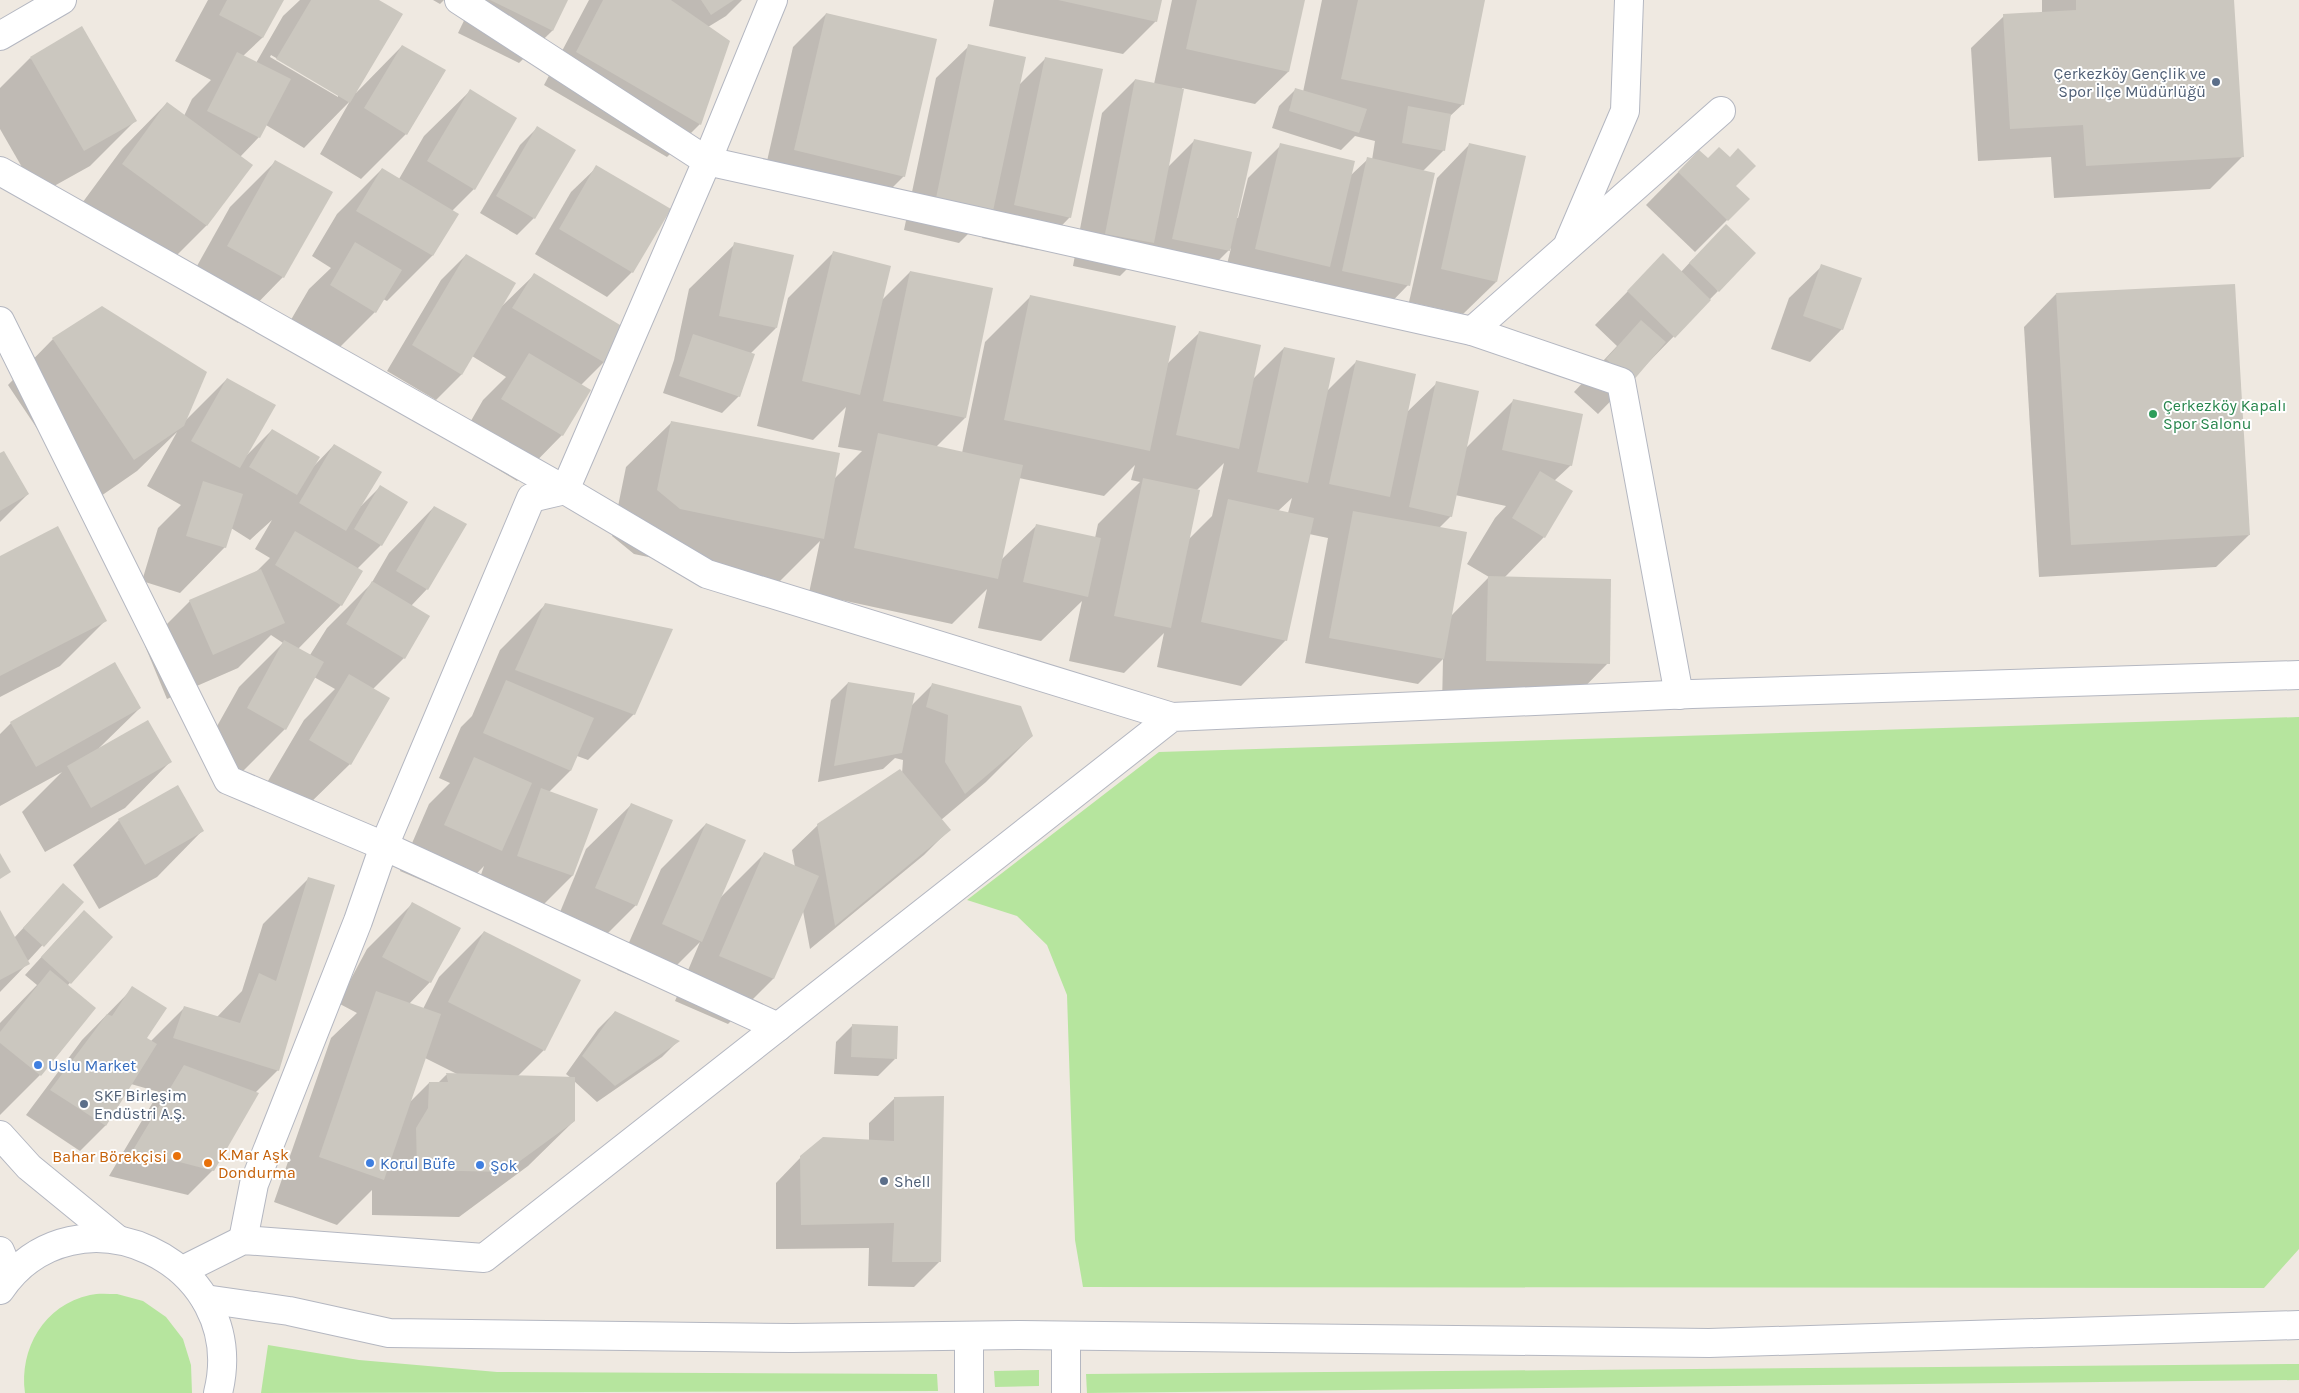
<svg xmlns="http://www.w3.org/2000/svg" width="2299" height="1393" viewBox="0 0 2299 1393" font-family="Karla,sans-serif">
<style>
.green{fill:#b6e59e}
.shadow{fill:#0003;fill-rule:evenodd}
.building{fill:#cbc7bf}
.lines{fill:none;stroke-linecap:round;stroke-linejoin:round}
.street-casing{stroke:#b4b7c1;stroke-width:30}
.secondary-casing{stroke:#b4b7c1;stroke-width:30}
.street{stroke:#fff;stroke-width:28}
.secondary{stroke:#fff;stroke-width:28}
.service-dot{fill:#5c6f8a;stroke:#fff;stroke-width:2}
.leisure-dot{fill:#2e9e5b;stroke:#fff;stroke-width:2}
.shop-dot{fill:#3f7fe0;stroke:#fff;stroke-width:2}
.food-dot{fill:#e8710a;stroke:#fff;stroke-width:2}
.labels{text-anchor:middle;stroke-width:4;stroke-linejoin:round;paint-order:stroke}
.service-label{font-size:16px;fill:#4e5e75;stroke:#fff;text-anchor:start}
.leisure-label{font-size:16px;fill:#27864d;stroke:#fff;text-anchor:start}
.shop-label{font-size:16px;fill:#366cbe;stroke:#fff;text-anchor:start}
.food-label{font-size:16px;fill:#c56008;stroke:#fff;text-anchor:start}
</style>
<rect width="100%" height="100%" fill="#efe9e1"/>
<g class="green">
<polygon points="2299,717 2299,1249 2264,1288 1083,1287 1075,1240 1067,995 1047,945 1017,916 967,900 1159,752"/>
<path d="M117 1294 143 1301 166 1317 183 1339 191 1365 192 1393H25C19 1349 44 1305 90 1295 98 1293 108 1294 117 1294Z"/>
<polygon points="268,1345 359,1360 497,1372 937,1374 938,1391 261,1393"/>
<polygon points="2299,1364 2299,1380 1087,1393 1086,1374"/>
<polygon points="1039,1370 1039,1386 995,1387 994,1371"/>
</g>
<g class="shadow">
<path d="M208 0H282L262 38 243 56 256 63 283 16 300 0H377L356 93 402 46 406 134 361 179 320 154 350 101 304 148 266 125 259 137 240 157 251 165 206 226 161 271 77 210 122 149 167 103 184 116 192 99 211 80 175 61ZM271 55 338 94V97L270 57Z"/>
<polygon points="433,0 444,0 440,4"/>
<polygon points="474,0 567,0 552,31 519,63 458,33"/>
<polygon points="589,0 742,0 726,16 708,27 729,41 700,124 667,157 544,85"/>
<polygon points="994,0 1160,0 1156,21 1123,54 989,26"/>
<polygon points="1172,0 1304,0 1288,72 1255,104 1182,88 1167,168 1194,141 1236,218 1238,218 1248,178 1281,145 1350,176 1368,159 1372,160 1375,141 1355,136 1341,150 1272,128 1279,106 1296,89 1303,92 1322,0 1484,0 1463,104 1449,117 1444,150 1423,171 1408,285 1376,318 1310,303 1315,280 1296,299 1223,281 1231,248 1196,283 1140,271 1145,251 1120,276 1073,266 1102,113 1135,80 1154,84"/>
<polygon points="2042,0 2233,0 2243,156 2210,189 2054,198 2051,157 1978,161 1971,48 2004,16 2042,13"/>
<polygon points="826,14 904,176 871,209 762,183 793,47"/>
<polygon points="969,46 1019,85 1046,58 1070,217 1038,250 982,238 987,215 959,243 904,230 936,78"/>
<polygon points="30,58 135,121 90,166 38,195 0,129 0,88"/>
<polygon points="470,91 474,189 452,211 432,256 387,301 383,299 375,312 330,357 285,330 309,289 331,268 312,256 337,214 382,169 399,179 424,136"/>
<polygon points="537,128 574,150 534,218 517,235 480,213 520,145"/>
<polygon points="1469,145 1496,282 1463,314 1409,302 1437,178"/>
<polygon points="1699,151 1748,199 1695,252 1646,205"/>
<polygon points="276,161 283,277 238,323 183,291 230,207"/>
<polygon points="597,167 632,272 607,297 535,254 571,192"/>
<polygon points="735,244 776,328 750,354 739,396 722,413 663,393 674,360 689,289"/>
<path d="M833 253 881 301 910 272 965 418 936 447 962 453 985 342 1030 297 1166 365 1199 333 1253 379 1284 348 1326 392 1357 361 1406 413 1437 383 1465 449 1514 400 1571 465 1554 481 1544 537 1504 578 1608 663 1563 709 1442 706 1443 659 1418 684 1305 663 1328 538 1309 534 1286 640 1241 686 1157 667 1164 633 1124 673 1069 661 1082 601 1041 641 978 628 987 589 952 624 809 593 820 541 777 584 634 554 612 536 626 467 672 422 834 479 862 451 838 447 846 407 813 440 757 426 788 298ZM1224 463 1212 516 1188 540 1196 491ZM1135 465 1131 480 1140 482 1098 524 1095 538 1037 525 1001 560 1019 478 1104 496ZM1455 495 1506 506 1495 518 1467 564 1489 577 1451 616 1439 528 1451 516ZM1292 498 1288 513 1278 511Z"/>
<polygon points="466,255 502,306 534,275 604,362 581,385 562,435 517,481 457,445 483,400 506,377 472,356 461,375 436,400 387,371 441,280"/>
<polygon points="1693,259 1718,291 1598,414 1574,392 1617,346 1595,325 1631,288 1681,272"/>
<polygon points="1822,266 1842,329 1810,362 1771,349 1789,298"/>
<polygon points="2056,294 2249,535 2216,567 2039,577 2024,327"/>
<polygon points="53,339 185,421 227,379 247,455 272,430 314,466 334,445 361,506 380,487 381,545 357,569 341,605 298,649 310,655 327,628 371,584 389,553 434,507 427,589 411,606 404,658 373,689 350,764 304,809 265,786 304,720 335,689 314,677 285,729 240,774 202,753 239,687 283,643 271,635 238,668 167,699 145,646 190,601 256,572 270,558 255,549 272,520 250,540 231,528 225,547 180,593 142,581 158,528 181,505 147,486 177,432 137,471 88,505 8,385"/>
<polygon points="0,454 28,494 0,522"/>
<polygon points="0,557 105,621 60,666 0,697"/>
<polygon points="545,605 634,714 588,760 577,756 570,771 549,792 596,810 572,876 527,921 472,901 484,866 456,895 400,871 429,804 450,783 439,778 461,727 472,716 500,650"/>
<polygon points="848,683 910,707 933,684 1032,736 986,782 941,820 949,830 924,855 810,949 803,911 773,979 728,1024 675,1001 700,942 656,986 617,970 661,869 706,824 720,898 764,854 795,867 792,850 818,825 902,774 903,760 895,758 883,769 818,782 831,700"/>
<polygon points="140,708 99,748 170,762 125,808 45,852 22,812 62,772 0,806 0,734 11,723"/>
<polygon points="632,804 636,905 590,951 551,934 586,849"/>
<polygon points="119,820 202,831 157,877 99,909 73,865"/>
<polygon points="309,878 278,1070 255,1093 213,1170 188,1195 109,1176 159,1092 131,1084 105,1126 80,1151 26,1115 82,1040 133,988 145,1039 150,1042 185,1007 217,1017 242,991 263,924"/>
<polygon points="63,885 82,902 27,962 28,963 0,992 0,912 14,938"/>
<path d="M412 904 430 982 409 1004 423 1009 439 977 484 932 544 1050 517 1077 571 1078 566 1074 598 1029 615 1012 678 1041 662 1057 597 1102 574 1081V1121L528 1166 459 1217 372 1215V1190L337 1225 274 1202 331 1038 357 1013 338 1003 367 949ZM425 1058 459 1075H446L438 1083H429L409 1103Z"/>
<polygon points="67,929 112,937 67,986 40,1075 0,1115 0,1023 37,985 25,975"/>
<polygon points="853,1025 895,1059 878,1076 834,1074 836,1042"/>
<polygon points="895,1098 940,1261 914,1287 868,1286 869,1248 776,1249 776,1183 801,1157 869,1141 869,1123"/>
</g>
<g class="building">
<polygon points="227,0 284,0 263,38 219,15"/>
<polygon points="311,0 379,0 403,14 350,103 276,59"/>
<polygon points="490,0 568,0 553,31"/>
<polygon points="603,0 671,0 730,41 701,125 576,52"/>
<polygon points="701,0 734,0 711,15"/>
<polygon points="1058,0 1162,0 1157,22"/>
<polygon points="1197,0 1305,0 1289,72 1186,49"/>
<polygon points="1358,0 1485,0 1464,105 1341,79"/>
<polygon points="2076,0 2234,0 2244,157 2086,166 2083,125 2010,129 2003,14 2076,10"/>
<polygon points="826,13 937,39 905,177 794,150"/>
<polygon points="82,26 137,121 84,151 30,57"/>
<polygon points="968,44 1026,57 993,211 936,198"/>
<polygon points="402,45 446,70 407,135 364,108"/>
<polygon points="237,52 291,79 260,138 207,111"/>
<polygon points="1045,57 1103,69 1071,218 1014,205"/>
<polygon points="1135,79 1184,89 1154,243 1105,234"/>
<polygon points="1295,88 1367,109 1359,133 1289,111"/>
<polygon points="470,89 517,118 475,190 427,161"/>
<polygon points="167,102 253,165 207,226 122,164"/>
<polygon points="1408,106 1451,114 1445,151 1402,143"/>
<polygon points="537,126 576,150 535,219 496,196"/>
<polygon points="1194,139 1252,152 1230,251 1172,239"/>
<polygon points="1280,143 1355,161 1330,267 1255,249"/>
<polygon points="1469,143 1526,156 1497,282 1441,269"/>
<polygon points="1719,147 1730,157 1738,148 1756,166 1736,186 1750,199 1728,221 1678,172 1699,150 1708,158"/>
<polygon points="1367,157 1435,173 1410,286 1342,271"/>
<polygon points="275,160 333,192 284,278 227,246"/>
<polygon points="596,165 671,209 633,273 559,229"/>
<polygon points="382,168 459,214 433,256 356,211"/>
<polygon points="1726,224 1756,253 1719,292 1689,263"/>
<polygon points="355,242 402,270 376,313 330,285"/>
<polygon points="734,242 794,255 777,328 719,316"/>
<polygon points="833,251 891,266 860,395 802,381"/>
<polygon points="1663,253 1711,300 1675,338 1627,291"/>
<polygon points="466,254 516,283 462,375 412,345"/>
<polygon points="1821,264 1862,278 1843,330 1803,316"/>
<polygon points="910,271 993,288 966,418 883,401"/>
<polygon points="534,273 625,328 605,363 512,308"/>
<polygon points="2235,284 2250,535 2071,545 2056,293"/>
<polygon points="1030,295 1176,326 1150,451 1004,420"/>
<polygon points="102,306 207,372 184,426 134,460 52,338"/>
<polygon points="1641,320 1666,342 1632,382 1606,359"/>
<polygon points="1199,331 1261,345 1239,449 1176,435"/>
<polygon points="693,334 755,354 740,397 679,376"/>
<polygon points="1284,347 1335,358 1308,483 1257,472"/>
<polygon points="529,353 591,390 563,436 501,399"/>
<polygon points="1356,360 1416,374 1390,497 1329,484"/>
<polygon points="227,378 276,405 240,468 191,441"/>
<polygon points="1436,381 1479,391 1452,517 1409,507"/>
<polygon points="1513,399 1583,414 1572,466 1502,450"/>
<polygon points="671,421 840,453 824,539 680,509 657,490"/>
<polygon points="272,429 320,457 297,495 249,467"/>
<polygon points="878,433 1023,465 998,579 854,548"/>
<polygon points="334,444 382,472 346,531 299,503"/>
<polygon points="4,451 29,494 0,511 0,453"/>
<polygon points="1540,471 1573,491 1545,538 1512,518"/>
<polygon points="1143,478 1200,490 1171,628 1114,616"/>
<polygon points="203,481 243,494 226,548 186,536"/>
<polygon points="380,485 408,502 382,546 354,529"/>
<polygon points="1228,499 1314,518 1287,641 1201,622"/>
<polygon points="434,506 467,524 428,590 396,571"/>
<polygon points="1353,511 1467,532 1444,659 1329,638"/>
<polygon points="1036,524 1101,538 1088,597 1023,582"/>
<polygon points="58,526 107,621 0,676 0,556"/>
<polygon points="295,531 363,571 342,606 275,565"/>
<polygon points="261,569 285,623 213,655 189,600"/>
<polygon points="1488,576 1611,579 1610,664 1486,661"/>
<polygon points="372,581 430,616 405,659 346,624"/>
<polygon points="545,603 673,629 635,715 515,670"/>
<polygon points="284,640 324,662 286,730 247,708"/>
<polygon points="115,662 141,708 36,767 10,722"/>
<polygon points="349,674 390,698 351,765 309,740"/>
<polygon points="506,680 594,718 571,771 483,733"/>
<polygon points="848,682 915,693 902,753 834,766"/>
<polygon points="932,683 1021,706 1033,736 965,794 945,762 948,715 926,707"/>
<polygon points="148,720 172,762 91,808 67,766"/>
<polygon points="474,757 532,783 502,851 444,825"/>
<polygon points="900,769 951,830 835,926 817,824"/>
<polygon points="178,785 204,831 145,865 118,819"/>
<polygon points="541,788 598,809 573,876 517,856"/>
<polygon points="631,803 673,820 637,906 595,888"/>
<polygon points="706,823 746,840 702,942 662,924"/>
<polygon points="764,852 819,876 774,979 719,956"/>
<polygon points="0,853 11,872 0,879"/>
<polygon points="308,877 335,885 279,1071 173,1038 184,1006 240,1023 259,973 276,981"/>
<polygon points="63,883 84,902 44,947 23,928"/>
<polygon points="412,902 461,928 431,983 382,957"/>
<polygon points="0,910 30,964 0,980"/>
<polygon points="84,910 113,937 71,984 41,957"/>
<polygon points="484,931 581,980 545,1051 448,1002"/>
<polygon points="50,970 96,1008 41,1076 0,1043 0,1032"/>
<polygon points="132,986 167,1008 147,1038 157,1044 106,1126 50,1090 107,1014 112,1016"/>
<polygon points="376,991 441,1014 384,1180 319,1157"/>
<polygon points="615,1011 680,1041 615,1086 582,1056"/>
<polygon points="852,1024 898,1026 897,1059 851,1057"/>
<polygon points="184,1065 259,1093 214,1171 133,1150"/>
<polygon points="446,1073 575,1077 575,1121 505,1172 417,1170 416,1128 428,1108 429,1082 448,1082"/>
<polygon points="944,1096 941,1262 892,1262 894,1223 801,1225 800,1156 823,1137 894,1141 894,1097"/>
</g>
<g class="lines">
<g class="street-casing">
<g id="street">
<polyline points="459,0 707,161 1472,331 1621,382 1679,695"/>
<polyline points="0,36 62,0"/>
<polyline points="0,171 565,490 707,574 1172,717"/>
<polyline points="1569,242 1625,111 1629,0"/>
<polyline points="0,321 228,780 384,846 778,1027"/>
<polyline points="1472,331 1721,111"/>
<polyline points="0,1135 29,1167 117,1239"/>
<polyline points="243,1240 254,1184 358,921 384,846 531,498 565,490 707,161 773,0"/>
<polyline points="0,1251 10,1275"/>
<polyline points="183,1270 243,1240 484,1258 1172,717 1692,694 2299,675"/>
</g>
</g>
<g class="secondary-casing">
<g id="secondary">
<path d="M0 1290C75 1180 251 1260 218 1393"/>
<polyline points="205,1299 289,1311 389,1333 792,1338 1020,1335 1709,1343 2299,1325"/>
<polyline points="969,1337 969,1393"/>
<polyline points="1066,1337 1066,1393"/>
</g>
</g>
<use href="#street" class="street"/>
<use href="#secondary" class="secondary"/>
</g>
<g class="service-dot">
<circle cx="2216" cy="82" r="5"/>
<circle cx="84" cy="1104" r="5"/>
<circle cx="884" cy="1181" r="5"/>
</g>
<circle class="leisure-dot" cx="2153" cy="414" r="5"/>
<g class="shop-dot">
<circle cx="38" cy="1065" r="5"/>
<circle cx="370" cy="1163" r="5"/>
<circle cx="480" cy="1165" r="5"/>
</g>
<g class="food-dot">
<circle cx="177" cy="1156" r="5"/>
<circle cx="208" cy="1163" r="5"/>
</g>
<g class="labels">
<g class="service-label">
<text x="2206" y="79" text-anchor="end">Çerkezköy Gençlik ve<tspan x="2206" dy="18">Spor İlçe Müdürlüğü</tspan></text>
<text x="94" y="1101">SKF Birleşim<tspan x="94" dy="18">Endüstri A.Ş.</tspan></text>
<text x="894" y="1187">Shell</text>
</g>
<g class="leisure-label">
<text x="2163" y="411">Çerkezköy Kapalı<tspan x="2163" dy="18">Spor Salonu</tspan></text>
</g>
<g class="shop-label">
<text x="48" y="1071">Uslu Market</text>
<text x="380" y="1169">Korul Büfe</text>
<text x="490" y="1171">Şok</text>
</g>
<g class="food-label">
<text x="218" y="1160">K.Mar Aşk<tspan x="218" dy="18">Dondurma</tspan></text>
<text x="167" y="1162" text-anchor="end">Bahar Börekçisi</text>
</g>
</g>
</svg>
